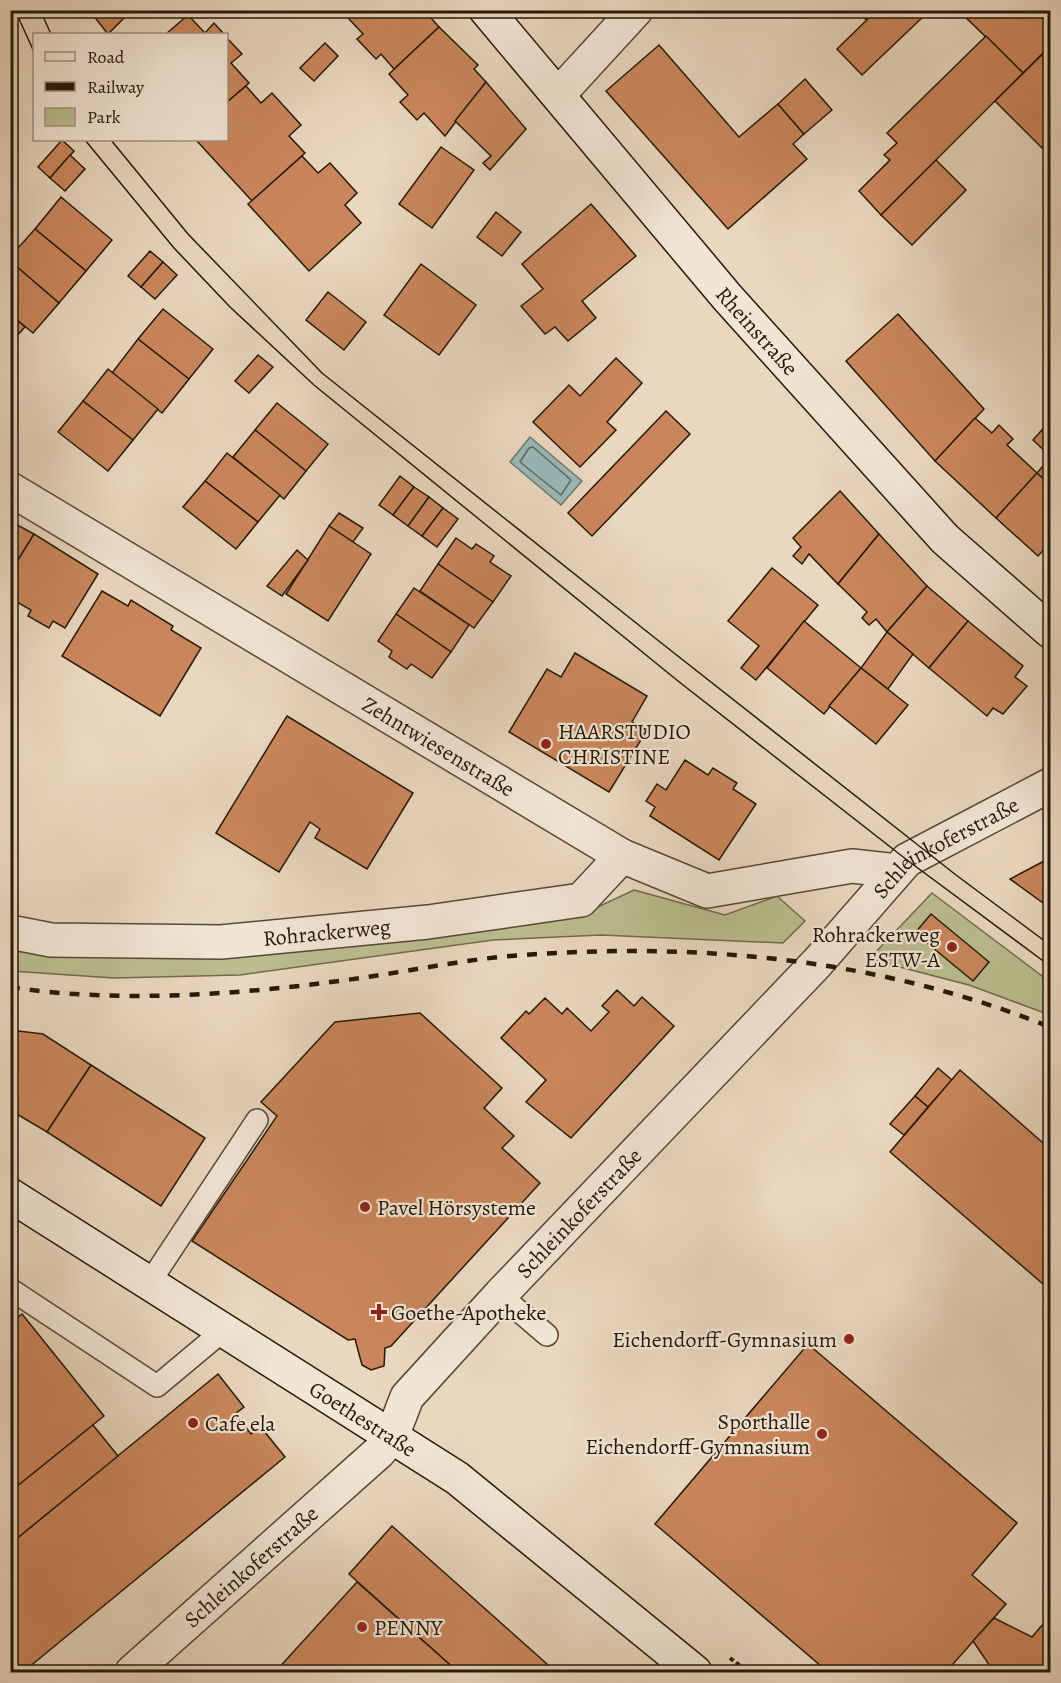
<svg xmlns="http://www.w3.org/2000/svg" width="1061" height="1683" viewBox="0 0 1061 1683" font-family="Alegreya,serif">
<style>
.green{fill:#babd8f;stroke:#706b4c;stroke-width:1.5}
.water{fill:#99b8b8;stroke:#6b7872;stroke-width:1.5}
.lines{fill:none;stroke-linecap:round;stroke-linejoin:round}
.shore{stroke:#5f6860;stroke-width:1.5}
.building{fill:#ca865b;stroke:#251908;stroke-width:1.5}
.lane-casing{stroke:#564836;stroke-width:24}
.street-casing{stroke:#564836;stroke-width:36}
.secondary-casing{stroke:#251908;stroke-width:36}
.path{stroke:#251908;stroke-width:4;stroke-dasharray:4.5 3;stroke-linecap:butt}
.lane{stroke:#f1e5d5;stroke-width:21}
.street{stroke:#f1e5d5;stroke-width:33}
.secondary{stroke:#f1e5d5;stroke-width:33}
.tram{stroke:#251908;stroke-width:1.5}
.rail{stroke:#251908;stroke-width:4.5;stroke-dasharray:10 10;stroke-linecap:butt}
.poi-dot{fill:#8f2418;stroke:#f1e5d5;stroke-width:2}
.labels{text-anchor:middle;stroke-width:4.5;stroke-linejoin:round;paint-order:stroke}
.street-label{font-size:22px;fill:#251908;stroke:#f1e5d5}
.poi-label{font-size:22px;fill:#251908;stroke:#f1e5d5;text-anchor:start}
</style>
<rect width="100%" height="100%" fill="#e9d7be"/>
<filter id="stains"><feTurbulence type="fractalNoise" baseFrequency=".00333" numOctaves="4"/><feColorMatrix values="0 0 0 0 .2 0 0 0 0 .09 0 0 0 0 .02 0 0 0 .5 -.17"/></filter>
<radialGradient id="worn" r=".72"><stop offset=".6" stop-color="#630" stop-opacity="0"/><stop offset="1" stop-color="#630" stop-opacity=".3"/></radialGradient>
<g class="green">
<polygon points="634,890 725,915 777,896 805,921 783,943 601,935 493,940 240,975 114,978 11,971 10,944 585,913"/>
<polygon points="932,893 1050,982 1050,1015 969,985 869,959"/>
</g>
<polygon class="water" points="530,437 582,481 561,505 510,462"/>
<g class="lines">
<polygon class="shore" points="533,447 571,480 561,495 520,462 529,448"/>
</g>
<g class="building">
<polygon points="89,10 132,10 108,34"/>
<polygon points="358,10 424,10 439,27 394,69 381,54 376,59 357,39 363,34 349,19"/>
<polygon points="857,10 877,10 867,21"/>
<polygon points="877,10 923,10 926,14 862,75 837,49"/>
<polygon points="958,10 1050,10 1050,46 1023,73"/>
<polygon points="188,15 205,33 214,23 224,34 166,34"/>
<polygon points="439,27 478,65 474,69 486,82 445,136 424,113 417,120 400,102 408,95 389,74"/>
<polygon points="986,36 1023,73 881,215 859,191 890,160 884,155 897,143 887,133"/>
<polygon points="226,37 242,54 231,63 249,83 226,103"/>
<polygon points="325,43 338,56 314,81 300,68"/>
<polygon points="659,45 739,137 778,104 804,134 793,144 807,159 728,229 606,91"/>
<polygon points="1048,49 1050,51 1050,156 995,101"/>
<polygon points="805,79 832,110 804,134 778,104"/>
<polygon points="486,82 526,129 490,170 483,163 491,156 455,121"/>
<polygon points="246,86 261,103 272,93 301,125 289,136 305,153 252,201 196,140 226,140 226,103"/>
<polygon points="62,140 74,151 50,178 38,167"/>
<polygon points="441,147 474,170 432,228 399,204"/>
<polygon points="70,155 85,169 65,191 50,178"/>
<polygon points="302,156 318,173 330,163 357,193 345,205 361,223 309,271 248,204"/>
<polygon points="936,160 966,190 912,245 881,215"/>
<polygon points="61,197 112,240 86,271 35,229"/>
<polygon points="591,204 636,256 582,301 596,318 568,341 555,327 545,334 521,306 543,289 522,264"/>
<polygon points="496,212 521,232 502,256 477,237"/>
<polygon points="35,229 86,271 59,303 10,261 10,257"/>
<polygon points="150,251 163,262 141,287 128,276"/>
<polygon points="10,261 59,303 33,333 10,314"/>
<polygon points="163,262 177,275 155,299 141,287"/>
<polygon points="421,264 476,305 439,355 384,315"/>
<polygon points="328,292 366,322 344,350 306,320"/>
<polygon points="163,309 213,349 189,379 138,339"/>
<polygon points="10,314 25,327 10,343"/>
<polygon points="898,314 984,409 935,461 846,361"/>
<polygon points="138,339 189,379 162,413 112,373"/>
<polygon points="258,355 273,367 249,393 235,381"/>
<polygon points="616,358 642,383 607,422 616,430 580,467 533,422 569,385 580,396"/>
<polygon points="108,369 158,409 133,440 83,401"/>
<polygon points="83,401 133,440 108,471 58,432"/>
<polygon points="277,403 328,444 306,471 255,430"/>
<polygon points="666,411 690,434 592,536 568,513"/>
<polygon points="975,418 992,433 999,425 1013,439 1007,445 1037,473 996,518 935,461"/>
<polygon points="1050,421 1050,456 1033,440"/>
<polygon points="255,430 306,471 284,499 233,457"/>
<polygon points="227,453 280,495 258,522 205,481"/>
<polygon points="1050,458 1050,480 1048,483 1037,473"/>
<polygon points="1037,473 1050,485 1050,543 1038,556 996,518"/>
<polygon points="400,476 414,487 393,515 379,505"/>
<polygon points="205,481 258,522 236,549 183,507"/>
<polygon points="414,487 429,497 408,526 393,515"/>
<polygon points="840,491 879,534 838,584 809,554 802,564 793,556 801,547 793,538"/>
<polygon points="429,497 443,508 422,536 408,526"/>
<polygon points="443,508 458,519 437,547 422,536"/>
<polygon points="339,513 363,528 353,542 329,526"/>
<polygon points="10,521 34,534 10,573"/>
<polygon points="329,526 371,554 328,621 286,594"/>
<polygon points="34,534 98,574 65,628 53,621 49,628 28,616 31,610 10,598 10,573"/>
<polygon points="879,534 927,586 887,632 876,619 869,625 862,618 867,612 838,584"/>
<polygon points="456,538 472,549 476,544 494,556 490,562 511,576 493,602 438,564"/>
<polygon points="297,550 308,560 282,596 267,586"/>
<polygon points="438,564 493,602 474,628 420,591"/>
<polygon points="772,568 818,605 756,680 741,668 759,646 728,621"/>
<polygon points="927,586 968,621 929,668 887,632"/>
<polygon points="414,588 469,625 451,652 396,614"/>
<polygon points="102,591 128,606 131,600 173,626 171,630 201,648 160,716 62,656"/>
<polygon points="396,614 451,652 432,678 411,664 407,669 389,657 392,651 378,641"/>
<polygon points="804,621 861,668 824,714 767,668"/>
<polygon points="968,621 1023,666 1015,677 1027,686 1003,714 993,708 987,716 929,668"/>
<polygon points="887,632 913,654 888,689 861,668"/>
<polygon points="575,653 647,696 632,722 647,730 609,792 509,732 547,669 561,677"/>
<polygon points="861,668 908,705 876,744 829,706"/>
<polygon points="10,696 18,701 10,723"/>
<polygon points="287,716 413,793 367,869 315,838 320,829 310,822 279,872 216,833"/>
<polygon points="685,760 708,775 713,768 737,783 733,789 756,804 719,860 650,816 655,807 646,801 657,784 666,790"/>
<polygon points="1046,860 1050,863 1050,908 1010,879"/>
<polygon points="931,914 989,962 973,981 915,933"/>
<polygon points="617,990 634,1006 642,997 674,1026 571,1138 526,1102 546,1080 501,1038 526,1011 529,1014 545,998 562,1014 567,1008 591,1031 609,1012 602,1006"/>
<polygon points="420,1013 502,1088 484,1108 514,1136 502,1148 540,1183 391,1346 385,1348 384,1366 371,1370 362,1365 355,1339 348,1340 192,1241 277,1116 261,1102 335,1022"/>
<polygon points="10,1030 43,1034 91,1065 47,1132 10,1110"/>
<polygon points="91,1065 205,1138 161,1206 47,1132"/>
<polygon points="938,1068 952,1080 928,1107 915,1096"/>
<polygon points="960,1070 1050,1149 1050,1290 890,1152"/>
<polygon points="915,1096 928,1107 904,1135 890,1124"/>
<polygon points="22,1314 104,1416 10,1492 10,1323"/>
<polygon points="808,1344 1017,1523 972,1575 1006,1604 946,1672 828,1672 655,1524"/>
<polygon points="218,1374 244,1407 235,1414 251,1434 260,1426 285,1457 23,1672 10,1672 10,1544"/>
<polygon points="93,1425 118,1456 10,1544 10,1492"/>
<polygon points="392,1526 556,1672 458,1672 349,1574"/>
<polygon points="357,1582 458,1672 275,1672"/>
<polygon points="1050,1616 1050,1672 994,1672 973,1641 994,1618 1032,1637"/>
</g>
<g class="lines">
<g class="lane-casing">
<g id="lane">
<polyline points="150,1282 257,1120"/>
<polyline points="10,1289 157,1386 224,1330"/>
<polyline points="500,1295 547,1335"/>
</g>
</g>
<g class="street-casing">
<g id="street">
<polyline points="558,95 636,10"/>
<path id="s1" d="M10 489 622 856 707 891 852 866 897 871"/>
<path id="s2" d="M10 932 51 940 221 942 428 922 581 900 622 856"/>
<path id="s3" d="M132 1672 379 1452 392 1436 407 1397 500 1295 817 963 907 860 1050 785"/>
</g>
</g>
<g class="secondary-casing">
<g id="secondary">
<path id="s4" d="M486 10 727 297 945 539 1050 631"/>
<path id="s5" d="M10 1195 457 1478 695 1672"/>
</g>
</g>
<polyline class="path" points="730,1658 748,1672"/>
<use href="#lane" class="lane"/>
<use href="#street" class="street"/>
<use href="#secondary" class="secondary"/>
<g class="tram">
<polyline points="15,10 34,52"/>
<polyline points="40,10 51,34"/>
<polyline points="85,140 174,248 230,307 314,385 678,681 907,860 1050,966"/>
<polyline points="111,140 188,234 322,373 655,638 956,875 1050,945"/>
</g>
<path class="rail" d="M10 987C124 1005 261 993 374 976 420 969 464 960 510 956 695 941 878 958 1050 1027"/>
</g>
<g class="poi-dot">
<circle cx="546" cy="744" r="6"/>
<circle cx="952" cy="947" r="6"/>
<circle cx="365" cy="1207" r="6"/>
<path d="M376 1303h6v6h6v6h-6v6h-6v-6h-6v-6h6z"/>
<circle cx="849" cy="1339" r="6"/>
<circle cx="193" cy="1423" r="6"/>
<circle cx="822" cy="1434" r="6"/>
<circle cx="362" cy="1627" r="6"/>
</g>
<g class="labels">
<g class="street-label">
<text dy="8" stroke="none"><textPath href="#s4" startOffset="420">Rheinstraße</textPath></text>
<text dy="8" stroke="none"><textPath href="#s1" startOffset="500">Zehntwiesenstraße</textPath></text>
<text dy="8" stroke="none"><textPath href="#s3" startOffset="1166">Schleinkoferstraße</textPath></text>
<text dy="8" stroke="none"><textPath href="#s2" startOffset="318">Rohrackerweg</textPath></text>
<text dy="8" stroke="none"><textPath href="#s3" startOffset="645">Schleinkoferstraße</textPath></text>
<text dy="8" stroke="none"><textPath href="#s5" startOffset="418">Goethestraße</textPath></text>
<text dy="8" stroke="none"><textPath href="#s3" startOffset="159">Schleinkoferstraße</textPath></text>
</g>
<g class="poi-label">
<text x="558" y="739">HAARSTUDIO<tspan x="558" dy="25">CHRISTINE</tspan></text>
<text x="940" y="942" text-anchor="end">Rohrackerweg<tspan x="940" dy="25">ESTW-A</tspan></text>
<text x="377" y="1215">Pavel Hörsysteme</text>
<text x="391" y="1320">Goethe-Apotheke</text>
<text x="837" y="1347" text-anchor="end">Eichendorff-Gymnasium</text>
<text x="810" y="1429" text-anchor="end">Sporthalle<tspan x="810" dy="25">Eichendorff-Gymnasium</tspan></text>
<text x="205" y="1431">Cafe ela</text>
<text x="374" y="1635">PENNY</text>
</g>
</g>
<rect width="1061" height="1683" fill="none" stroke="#e9d7be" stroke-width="36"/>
<rect x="12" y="12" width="1037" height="1659" fill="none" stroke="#251908" stroke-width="3"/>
<rect x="18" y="18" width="1025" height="1647" fill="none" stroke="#251908" stroke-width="1.5"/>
<rect x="33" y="33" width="195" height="108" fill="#f1e5d5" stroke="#9f9383" stroke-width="1.5"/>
<rect x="45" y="52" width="30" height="9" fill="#f1e5d5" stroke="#9f9383" stroke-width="1.5"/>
<text x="87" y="63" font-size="18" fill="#251908">Road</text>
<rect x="45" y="82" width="30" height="9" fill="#251908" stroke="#9f9383" stroke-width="1.5"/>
<text x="87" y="93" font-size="18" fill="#251908">Railway</text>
<rect x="45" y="108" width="30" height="18" fill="#babd8f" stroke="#9f9383" stroke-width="1.5"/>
<text x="87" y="123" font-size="18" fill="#251908">Park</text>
<rect width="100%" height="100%" filter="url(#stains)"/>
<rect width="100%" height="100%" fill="url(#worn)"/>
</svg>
